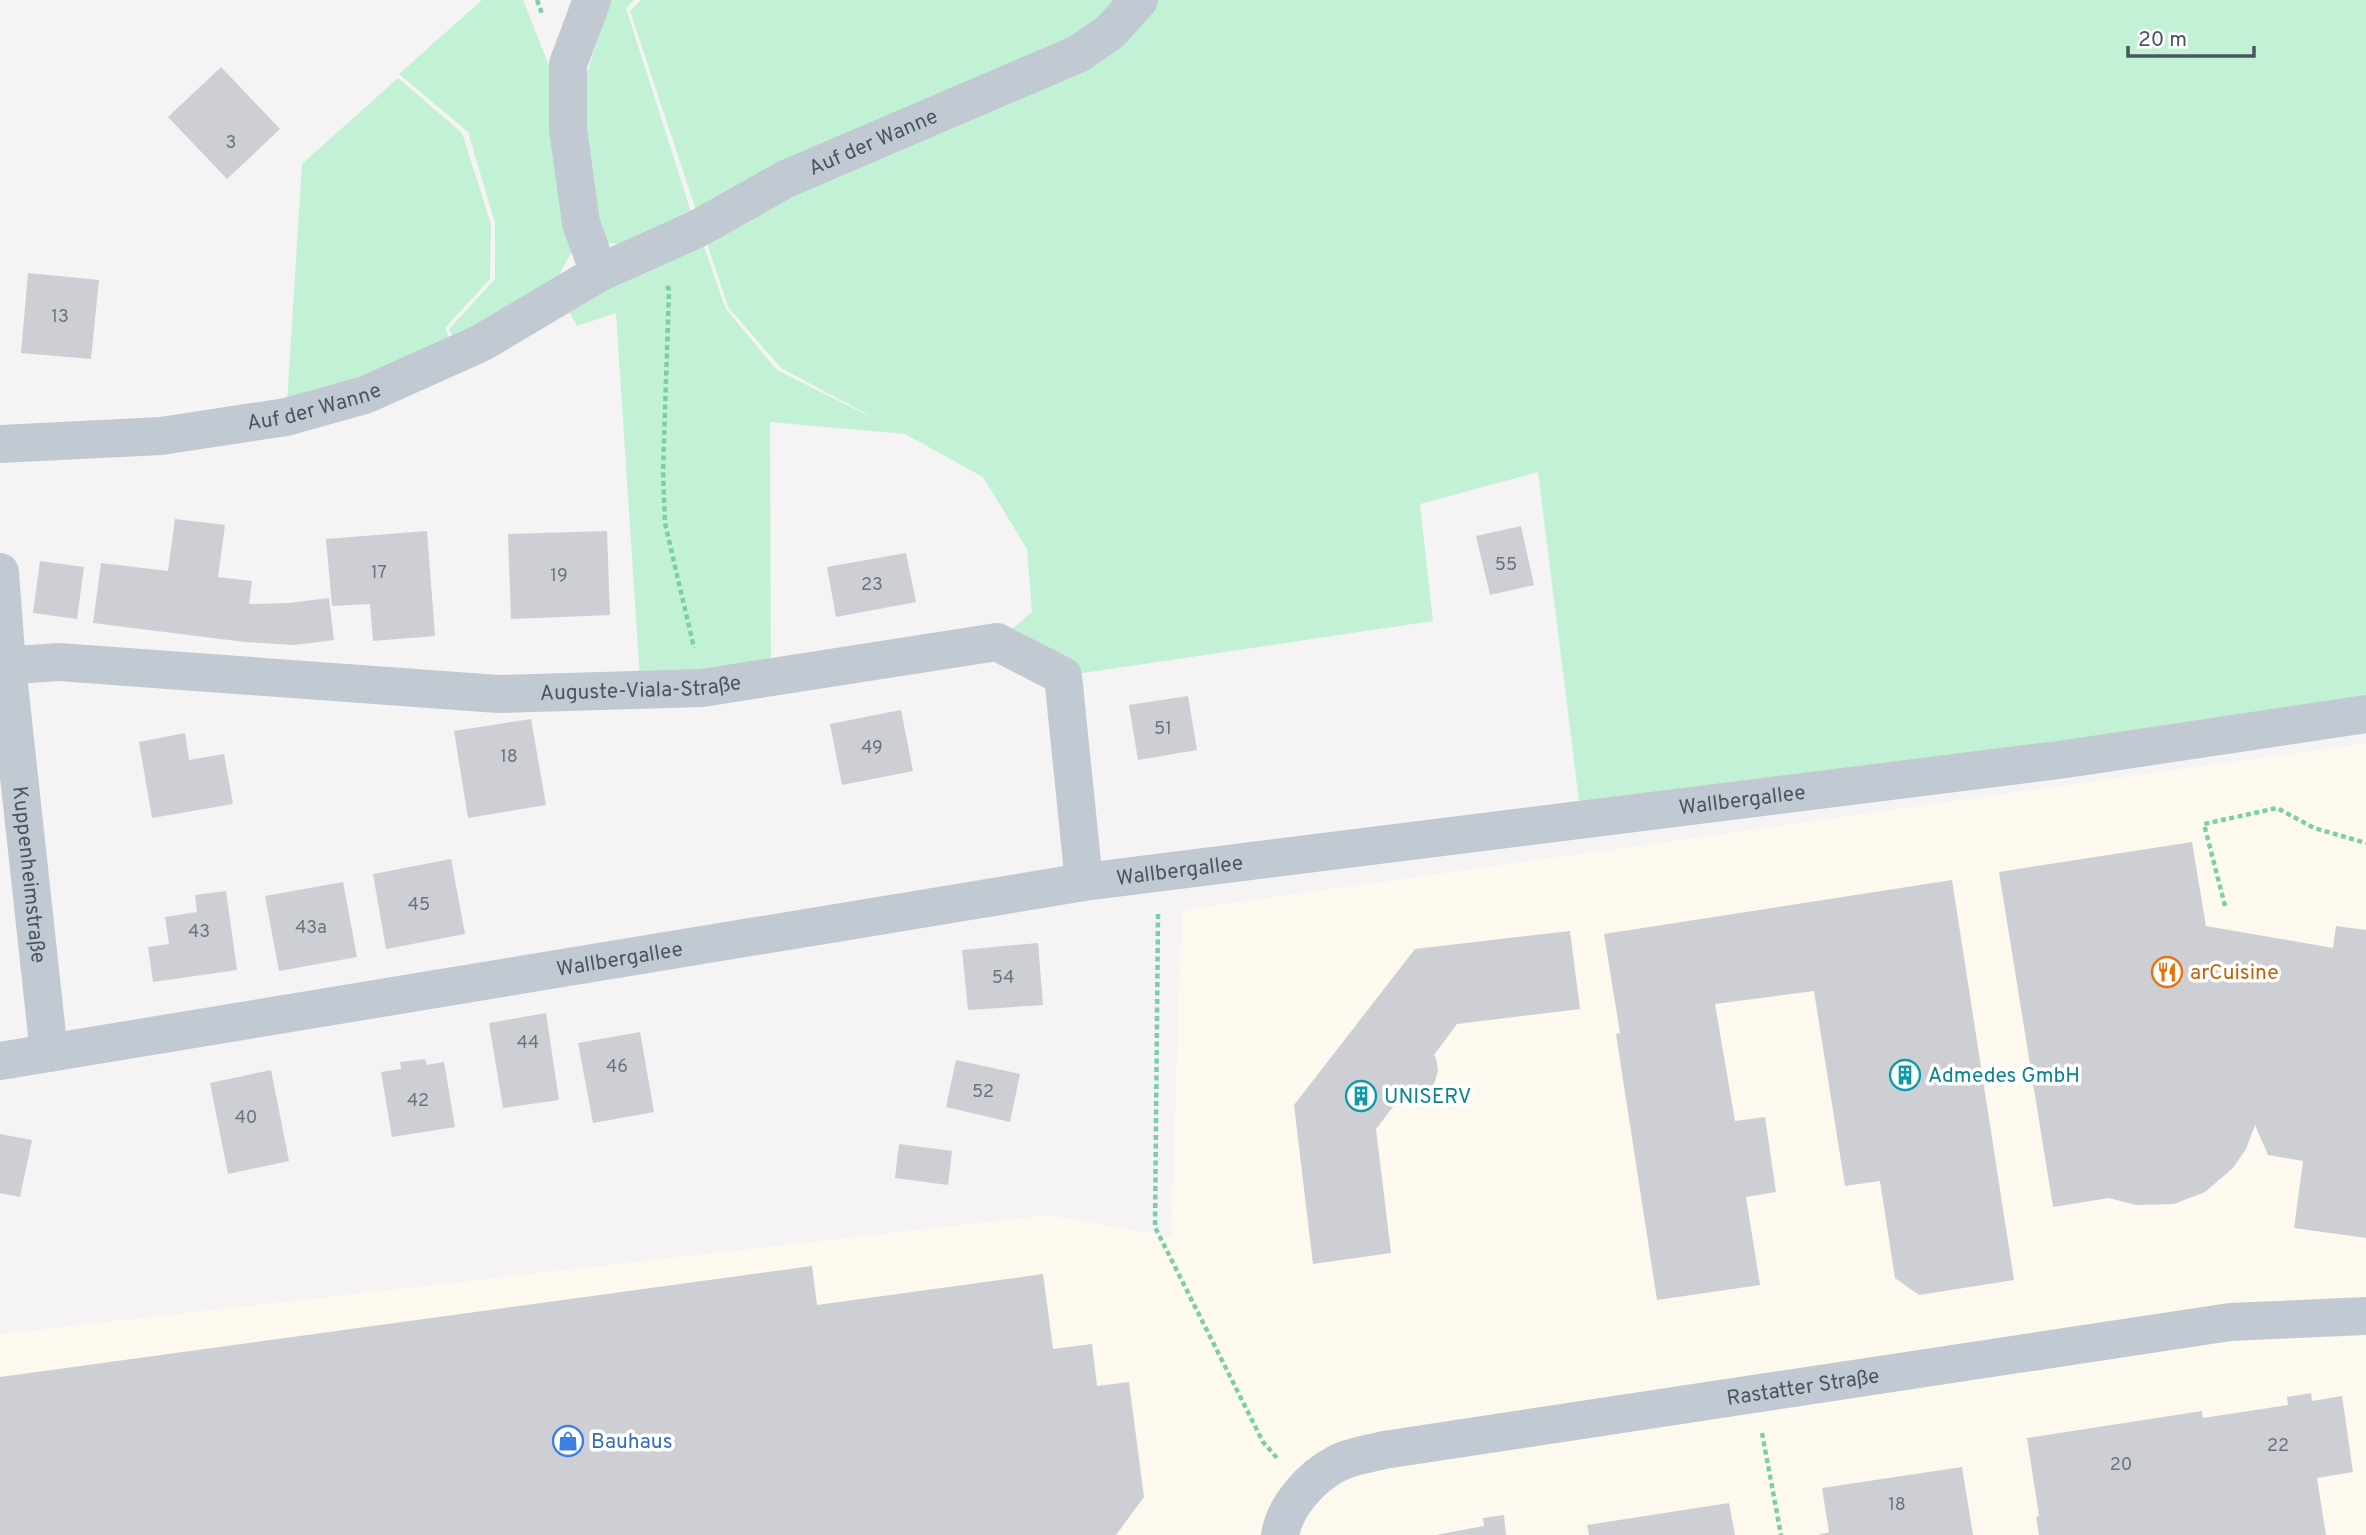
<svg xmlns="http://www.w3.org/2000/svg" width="2366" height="1535" viewBox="0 0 2366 1535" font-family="Overpass,sans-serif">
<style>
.commercial{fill:#fdf9ef}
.green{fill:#c3f1d5}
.building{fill:#cdcfd5}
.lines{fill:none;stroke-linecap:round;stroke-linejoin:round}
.path{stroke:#7ad0a6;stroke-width:4.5;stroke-dasharray:5 3.5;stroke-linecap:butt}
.minor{stroke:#c1cad2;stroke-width:38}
.labels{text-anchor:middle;stroke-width:7;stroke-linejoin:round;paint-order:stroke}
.number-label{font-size:18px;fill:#6b747e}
.street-label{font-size:21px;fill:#4a5661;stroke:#fff}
.food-label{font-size:21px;fill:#c56008;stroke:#fff;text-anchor:start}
.culture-label{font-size:21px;fill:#0d838f;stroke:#fff;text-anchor:start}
.shop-label{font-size:21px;fill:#366cbe;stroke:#fff;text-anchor:start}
</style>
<rect width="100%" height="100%" fill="#f5f3f3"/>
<polygon class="commercial" points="2366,743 2366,1535 0,1535 0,1334 1049,1215 1171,1237 1182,910"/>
<g class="green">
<polygon points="482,0 523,0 550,68 571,229 571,253 557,279 457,343 449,329 495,279 495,223 468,132 399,74"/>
<polygon points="609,0 634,0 626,8 693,218 626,246 596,240 577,107"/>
<polygon points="641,0 2366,0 2366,699 1580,809 1538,472 1420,504 1433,621 1063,676 997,642 1032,612 1027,549 983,477 905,434 770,422 771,666 640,679 616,313 577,326 568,309 703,244 726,309 777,370 889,426 781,368 728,307 630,11"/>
<polygon points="398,78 462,133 491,224 490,279 445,328 452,345 287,403 302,164"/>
</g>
<g class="building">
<polygon points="221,67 280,129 227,179 168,117"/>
<polygon points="28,273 99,280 91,359 21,353"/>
<polygon points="175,519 225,525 218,577 252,581 249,604 289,603 329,598 334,640 294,645 245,642 93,623 101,563 168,571"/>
<polygon points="1521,526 1534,585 1490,595 1476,536"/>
<polygon points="427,531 435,636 373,641 370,604 332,606 326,539"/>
<polygon points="607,531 610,615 511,619 508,534"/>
<polygon points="906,553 916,602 836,617 827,567"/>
<polygon points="40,561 84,567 77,619 33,613"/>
<polygon points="1188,696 1197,750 1138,760 1129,705"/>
<polygon points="901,710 913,771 842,785 830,724"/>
<polygon points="531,719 546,805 468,818 454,731"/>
<polygon points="185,733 189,760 224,754 233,804 152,818 139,742"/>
<polygon points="2192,842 2206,926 2333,948 2336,926 2366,930 2366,1238 2294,1228 2303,1161 2268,1155 2255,1125 2246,1149 2233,1168 2205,1192 2174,1204 2136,1205 2109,1198 2053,1207 1999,872"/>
<polygon points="451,859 465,934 386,949 373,874"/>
<polygon points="1952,880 2014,1280 1919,1295 1895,1278 1880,1181 1845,1186 1814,991 1715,1004 1735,1121 1765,1117 1776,1192 1746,1197 1760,1285 1657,1300 1616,1034 1620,1033 1604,934"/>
<polygon points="343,882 357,957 279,971 265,896"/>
<polygon points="226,891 237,970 153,982 148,947 169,944 165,917 197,912 195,895"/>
<polygon points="1570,931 1580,1009 1457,1024 1434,1055 1436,1058 1438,1071 1434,1084 1426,1094 1415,1100 1402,1102 1399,1099 1376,1129 1391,1253 1313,1264 1294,1105 1415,949"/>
<polygon points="1038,943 1043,1005 968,1010 962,950"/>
<polygon points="546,1013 559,1100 503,1108 489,1023"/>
<polygon points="640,1032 654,1112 593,1123 578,1043"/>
<polygon points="425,1059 427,1065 444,1062 455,1127 392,1137 381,1072 401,1069 400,1062"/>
<polygon points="956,1060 1020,1074 1010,1122 946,1107"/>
<polygon points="271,1070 289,1161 228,1174 210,1083"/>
<polygon points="0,1134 32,1140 20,1197 0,1193"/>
<polygon points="899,1144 952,1151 948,1185 895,1178"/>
<polygon points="812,1266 817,1305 1043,1274 1053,1349 1092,1344 1097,1386 1129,1382 1144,1497 1116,1535 0,1535 0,1377"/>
<polygon points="2311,1393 2312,1401 2342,1396 2353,1472 2317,1478 2326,1535 2039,1535 2036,1517 2039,1516 2027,1438 2202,1411 2203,1418 2288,1405 2287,1397"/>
<polygon points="1962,1467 1973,1535 1818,1535 1829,1532 1822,1488"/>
<polygon points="1729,1503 1735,1535 1589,1535 1587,1525"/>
<polygon points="1504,1515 1506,1535 1435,1535 1484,1526 1483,1518"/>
</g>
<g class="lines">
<g class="path">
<polyline points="537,0 543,16"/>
<polyline points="667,286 669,290 663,471 665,523 694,648"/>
<polyline points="2225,906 2204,824 2277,808 2314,828 2366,843"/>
<polyline points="1158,914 1155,1227 1263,1442 1278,1459"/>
<polyline points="1762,1433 1781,1535"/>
</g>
<g class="minor">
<polyline points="592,0 568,64 568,129 581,223 599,273"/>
<path id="s1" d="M0 444 161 436 286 417 365 395 481 343 599 273 697 229 786 179 1078 54 1110 32 1139 0"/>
<path id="s2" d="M0 572 7 666 49 1053"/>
<path id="s3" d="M0 666 59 662 498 694 702 688 997 642 1063 676 1084 882"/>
<path id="s4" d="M0 1061 1084 882 2066 759 2366 714"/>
<path id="s5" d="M1280 1535C1285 1506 1311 1477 1336 1464 1350 1456 1369 1454 1384 1450L2230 1322 2366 1316"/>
</g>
</g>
<defs>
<g id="restaurant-ring" transform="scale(1.575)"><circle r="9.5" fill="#fff" stroke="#e8710a" stroke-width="1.5"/><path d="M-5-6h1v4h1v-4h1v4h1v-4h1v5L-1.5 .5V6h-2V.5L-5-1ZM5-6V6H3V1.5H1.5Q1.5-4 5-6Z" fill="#e8710a"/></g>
<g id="building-ring" transform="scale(1.575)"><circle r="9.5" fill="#fff" stroke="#0f9aa8" stroke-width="1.5"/><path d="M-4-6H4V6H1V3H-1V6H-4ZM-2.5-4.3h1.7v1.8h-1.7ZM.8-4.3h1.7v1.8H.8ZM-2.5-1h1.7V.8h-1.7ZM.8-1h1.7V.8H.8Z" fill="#0f9aa8"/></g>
<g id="shop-ring" transform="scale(1.575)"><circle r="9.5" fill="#fff" stroke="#3f7fe0" stroke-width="1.5"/><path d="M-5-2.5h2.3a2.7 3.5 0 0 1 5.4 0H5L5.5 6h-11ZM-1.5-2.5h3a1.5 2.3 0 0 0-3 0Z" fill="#3f7fe0"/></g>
</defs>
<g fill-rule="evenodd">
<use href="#restaurant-ring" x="2167" y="972"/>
<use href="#building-ring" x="1905" y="1075"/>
<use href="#building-ring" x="1361" y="1096"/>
<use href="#shop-ring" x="568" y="1441"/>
</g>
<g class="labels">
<g class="number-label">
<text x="231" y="148">3</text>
<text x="60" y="322">13</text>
<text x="1506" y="570">55</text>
<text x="379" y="578">17</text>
<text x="559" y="581">19</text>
<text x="872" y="590">23</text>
<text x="1163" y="734">51</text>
<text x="872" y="753">49</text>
<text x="509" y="762">18</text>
<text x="419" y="910">45</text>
<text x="311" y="933">43a</text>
<text x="199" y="937">43</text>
<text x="1003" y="983">54</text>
<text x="528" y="1048">44</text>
<text x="617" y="1072">46</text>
<text x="983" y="1097">52</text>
<text x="418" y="1106">42</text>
<text x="246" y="1123">40</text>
<text x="2278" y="1451">22</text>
<text x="2121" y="1470">20</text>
<text x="1897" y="1510">18</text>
</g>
<g class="street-label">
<text dy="7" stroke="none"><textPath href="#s1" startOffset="938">Auf der Wanne</textPath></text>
<text dy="7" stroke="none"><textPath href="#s1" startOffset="317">Auf der Wanne</textPath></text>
<text dy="7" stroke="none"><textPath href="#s3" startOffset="642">Auguste-Viala-Straße</textPath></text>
<text dy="7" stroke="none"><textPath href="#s4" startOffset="1762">Wallbergallee</textPath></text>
<text dy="7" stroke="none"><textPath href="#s4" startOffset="1195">Wallbergallee</textPath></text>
<text dy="7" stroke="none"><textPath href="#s2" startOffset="304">Kuppenheimstraße</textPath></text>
<text dy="7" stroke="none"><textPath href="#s4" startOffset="628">Wallbergallee</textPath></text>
<text dy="7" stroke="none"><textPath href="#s5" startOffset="567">Rastatter Straße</textPath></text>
</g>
<g class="food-label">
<text x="2190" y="979">arCuisine</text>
</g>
<g class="culture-label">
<text x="1928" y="1082">Admedes GmbH</text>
<text x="1384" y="1103">UNISERV</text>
</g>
<g class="shop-label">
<text x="591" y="1448">Bauhaus</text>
</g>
</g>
<path d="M2128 46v10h126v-10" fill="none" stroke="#4a5661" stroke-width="3.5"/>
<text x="2138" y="46" font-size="21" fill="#4a5661" stroke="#ffffff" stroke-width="5" paint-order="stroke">20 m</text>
</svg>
